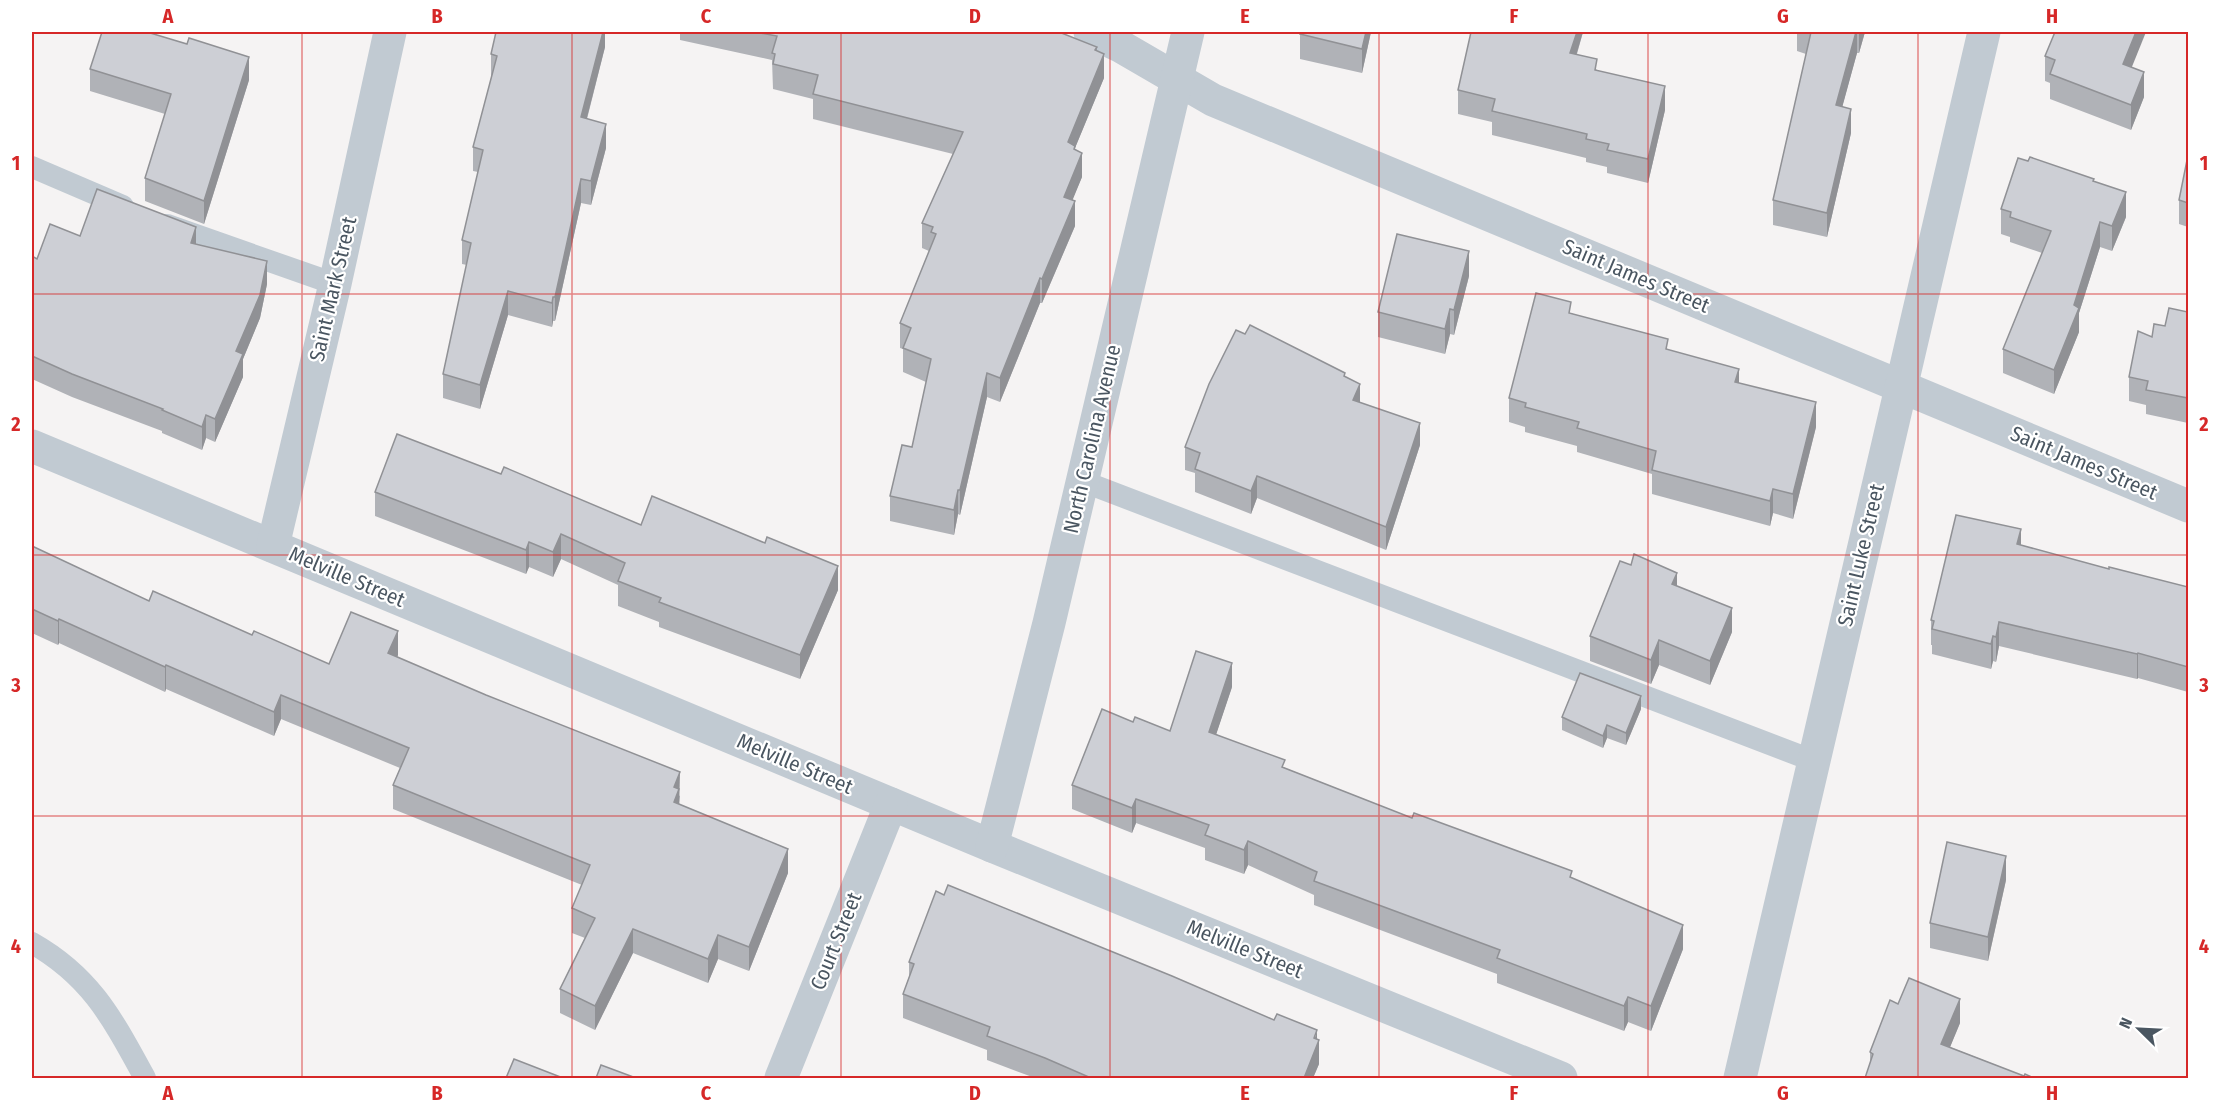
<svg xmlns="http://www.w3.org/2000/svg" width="2220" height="1110" viewBox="0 0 2220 1110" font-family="'Fira Sans Condensed',sans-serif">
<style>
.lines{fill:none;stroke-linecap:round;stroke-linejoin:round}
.service{stroke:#c1cad2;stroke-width:22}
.minor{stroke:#c1cad2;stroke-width:33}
.wall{fill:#b0b2b7}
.shaded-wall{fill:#909195}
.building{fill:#cdcfd5;stroke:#909195;stroke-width:1.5}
.grid{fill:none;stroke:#d62828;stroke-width:1.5;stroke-opacity:0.55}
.labels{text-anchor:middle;stroke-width:4.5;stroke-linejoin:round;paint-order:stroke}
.street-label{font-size:21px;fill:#4a5661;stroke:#fff}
.neatline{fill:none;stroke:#d62828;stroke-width:2}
.grid-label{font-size:20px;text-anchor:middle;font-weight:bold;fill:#d62828}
</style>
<rect width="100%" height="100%" fill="#f5f3f3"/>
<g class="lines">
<g class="service">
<polyline points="32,167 123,206"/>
<polyline points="167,225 335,284"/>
<polyline points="1082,481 1814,761"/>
<path d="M32 943C92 977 113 1020 145 1078"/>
</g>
<g class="minor">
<polyline points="1090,32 1120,46 1213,100 2188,506"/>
<polyline points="32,446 992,846 1561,1078"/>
<polyline points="273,546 335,284 390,32"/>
<polyline points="992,846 1049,623 1188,32"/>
<polyline points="781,1078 891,804"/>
<polyline points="1740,1078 1984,32"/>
</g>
</g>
<g class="wall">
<polygon points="605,32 605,47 587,119 606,148 591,205 581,203 555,321 553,321 552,327 508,315 480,409 443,398 443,374 467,265 462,264 462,240 478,172 473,171 473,147 491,78 491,54"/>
<polygon points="680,32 1059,32 1097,51 1104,78 1075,148 1082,177 1072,200 1075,226 1042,303 1040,303 1000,402 987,397 960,515 958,514 954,535 890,521 890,496 912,447 926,382 903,372 903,349 900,348 900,323 929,251 922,248 922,223 953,154 813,119 813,99 773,89 772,60 680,40"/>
<polygon points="1371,32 1362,73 1300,59 1300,34"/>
<polygon points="1583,32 1577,54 1597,70 1665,110 1648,183 1607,173 1607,167 1586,162 1586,158 1492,135 1492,122 1458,114 1458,90"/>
<polygon points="1797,32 1865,32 1859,53 1857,53 1842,107 1851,133 1827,237 1773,225 1773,200 1806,54 1797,51"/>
<polygon points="2045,56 2132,67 2144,97 2131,130 2050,99 2050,83 2045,81"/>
<polygon points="90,69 249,80 204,224 145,201 145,178 165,114 90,91"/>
<polygon points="2188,160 2188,227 2179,224 2179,200"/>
<polygon points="2094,181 2126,217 2112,251 2100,247 2079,313 2079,332 2054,394 2003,373 2003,349 2042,253 2010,242 2010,237 2001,234 2001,209"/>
<polygon points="80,236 196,244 267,284 260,318 243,359 243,377 215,442 206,438 202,450 162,433 162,431 72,397 32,379 32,256 37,259"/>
<polygon points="1469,276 1454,335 1450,334 1445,354 1378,337 1378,312"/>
<polygon points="2188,312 2188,423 2146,414 2146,405 2129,401 2129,377 2152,337 2165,326"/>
<polygon points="1571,313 1668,350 1739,383 1816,427 1793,519 1773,513 1770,526 1652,494 1652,474 1577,452 1577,446 1525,432 1525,427 1509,422 1509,398"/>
<polygon points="1345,377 1360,402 1420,445 1386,550 1257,498 1251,514 1195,492 1195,473 1185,470 1185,447"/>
<polygon points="501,474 641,525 838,590 800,679 659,627 659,622 618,606 618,585 561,559 553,577 529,567 526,574 375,516 375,492"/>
<polygon points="2021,545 2109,569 2188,587 2188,692 2138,678 2137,679 1999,646 1996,662 1993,661 1991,669 1932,654 1932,645 1931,645 1931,620"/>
<polygon points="32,546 149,601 252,635 329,664 398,655 397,657 680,796 679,804 788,873 749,971 718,959 708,983 633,953 595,1030 560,1013 560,989 585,938 572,933 572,908 582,885 393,809 393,785 400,768 281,719 274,736 166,689 165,692 59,643 58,645 32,633"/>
<polygon points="1677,586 1732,632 1710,685 1659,665 1651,684 1590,661 1590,636"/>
<polygon points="1232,687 1216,734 1285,768 1412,818 1572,878 1683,949 1651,1031 1628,1022 1624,1031 1497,983 1497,974 1314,905 1314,895 1248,865 1244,874 1205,860 1205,848 1136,823 1132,833 1072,809 1072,785 1133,722 1170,731"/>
<polygon points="1641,709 1626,745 1607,738 1603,748 1562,730 1562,717"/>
<polygon points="2006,880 1988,961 1930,948 1930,923"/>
<polygon points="909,962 1317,1039 1319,1064 1313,1078 1035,1078 987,1060 987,1050 903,1018 903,994 909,977"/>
<polygon points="1898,1004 1960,1023 1950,1047 2024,1076 1870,1065 1870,1052"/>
</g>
<g class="shaded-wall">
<polygon points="603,32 605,32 605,47 581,141 581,117"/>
<polygon points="1366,32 1371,32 1362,73 1362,49"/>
<polygon points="1577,32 1583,32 1570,76 1570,53"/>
<polygon points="1856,32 1857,32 1857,53 1836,130 1836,105"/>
<polygon points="1859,32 1865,32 1859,53"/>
<polygon points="2136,32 2146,32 2123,89 2123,64"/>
<polygon points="1097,47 1097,71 1104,54 1104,78 1075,148 1075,168 1082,153 1082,177 1064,221 1064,197 1068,142"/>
<polygon points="249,57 249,80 204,224 204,201"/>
<polygon points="2144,72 2144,97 2131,130 2131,105"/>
<polygon points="1665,86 1665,110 1648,183 1648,159"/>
<polygon points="1851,109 1851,133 1827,237 1827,213"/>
<polygon points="606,124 606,148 591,205 591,181"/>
<polygon points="581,179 581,203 555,321 555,297"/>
<polygon points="2126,192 2126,217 2112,251 2112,226"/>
<polygon points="1075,201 1075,226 1042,303 1042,279"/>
<polygon points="2100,222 2100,247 2079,313 2079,332 2054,394 2054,370"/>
<polygon points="196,227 196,250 191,243"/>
<polygon points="1469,251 1469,276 1454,335 1454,310"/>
<polygon points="267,261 267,284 260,318 243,359 243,377 215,442 215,419 236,351"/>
<polygon points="1040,278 1040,303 1000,402 1000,378"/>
<polygon points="508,291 508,315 480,409 480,385"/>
<polygon points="553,297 553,321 552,327 552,303"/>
<polygon points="1450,309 1450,334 1445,354 1445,329"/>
<polygon points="1739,369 1739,394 1735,382"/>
<polygon points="987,373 987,397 960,515 960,490"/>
<polygon points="1360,384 1360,407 1353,400"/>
<polygon points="1816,402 1816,427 1793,519 1793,494"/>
<polygon points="206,415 206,438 202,450 202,427"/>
<polygon points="1420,423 1420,445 1386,550 1386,527"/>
<polygon points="1257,476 1257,498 1251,514 1251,491"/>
<polygon points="1773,489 1773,513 1770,526 1770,501"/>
<polygon points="958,490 958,514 954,535 954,510"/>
<polygon points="2021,529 2021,554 2017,544"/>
<polygon points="561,534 561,559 553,577 553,552"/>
<polygon points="529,542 529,567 526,574 526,550"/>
<polygon points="838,566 838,590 800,679 800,655"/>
<polygon points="1677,573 1677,597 1672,584"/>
<polygon points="1732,608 1732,632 1710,685 1710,661"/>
<polygon points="59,619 59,643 58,645 58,621"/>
<polygon points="1999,622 1999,646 1996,662 1996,637"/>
<polygon points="398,631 398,655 388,677 388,653"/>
<polygon points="1993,636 1993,661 1991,669 1991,644"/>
<polygon points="1659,640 1659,665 1651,684 1651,660"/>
<polygon points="2138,653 2138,678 2137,679 2137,654"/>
<polygon points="1232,663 1232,687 1209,756 1209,732"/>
<polygon points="166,665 166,689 165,692 165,667"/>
<polygon points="281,695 281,719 274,736 274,712"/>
<polygon points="1641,696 1641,709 1626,745 1626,733"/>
<polygon points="1607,725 1607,738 1603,748 1603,736"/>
<polygon points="680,772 679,813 674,826 674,787"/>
<polygon points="1136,799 1136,823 1132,833 1132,808"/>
<polygon points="1248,841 1248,865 1244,874 1244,850"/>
<polygon points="788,849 788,873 749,971 749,947"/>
<polygon points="2006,856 2006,880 1988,961 1988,937"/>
<polygon points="1683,925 1683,949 1651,1031 1651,1006"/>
<polygon points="633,929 633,953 595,1030 595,1006"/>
<polygon points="718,935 718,959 708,983 708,959"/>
<polygon points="1628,997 1628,1022 1624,1031 1624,1006"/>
<polygon points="1960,999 1960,1023 1941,1069 1941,1044"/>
<polygon points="1317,1030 1317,1044 1319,1040 1319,1064 1313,1078 1304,1078"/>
</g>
<g class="building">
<polygon points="102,32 147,32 187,44 189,38 249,57 204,201 145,178 171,94 90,69"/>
<polygon points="496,32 603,32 581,117 606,124 591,181 581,179 555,297 553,297 552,303 508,291 480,385 443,374 471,243 462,240 483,150 473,147 497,56 491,54"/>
<polygon points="755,32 1059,32 1097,47 1095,50 1104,54 1068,142 1075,146 1074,149 1082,153 1064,197 1075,201 1042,279 1040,278 1000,378 987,373 960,490 958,490 954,510 890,496 902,445 912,447 931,359 903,348 911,328 900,323 936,234 931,232 933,227 922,223 963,132 813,94 818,75 773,64 775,54 772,53 777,36"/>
<polygon points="1301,32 1366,32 1362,49 1300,34"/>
<polygon points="1471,32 1577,32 1570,53 1597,59 1595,70 1665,86 1648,159 1607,150 1609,144 1586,139 1587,134 1492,111 1495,99 1458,90"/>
<polygon points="1811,32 1856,32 1836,105 1851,109 1827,213 1773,200"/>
<polygon points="2055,32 2136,32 2123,64 2144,72 2131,105 2050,74 2055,60 2045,56"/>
<polygon points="2030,157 2094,179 2093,181 2126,192 2112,226 2100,222 2074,305 2079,308 2054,370 2003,349 2051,231 2010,217 2011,212 2001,209 2018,158 2028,161"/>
<polygon points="2187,160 2188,160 2188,203 2179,200"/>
<polygon points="97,189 196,227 191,243 267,261 260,295 236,351 243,354 215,419 206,415 202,427 162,410 163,409 72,374 32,356 32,256 37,259 50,224 80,236"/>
<polygon points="1397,234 1469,251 1454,310 1450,309 1445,329 1378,312"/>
<polygon points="1536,293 1571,302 1569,313 1668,339 1666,349 1739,369 1735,382 1816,402 1793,494 1773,489 1770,501 1652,470 1656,451 1577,428 1579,422 1525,407 1526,403 1509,398"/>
<polygon points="2169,308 2188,312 2188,398 2146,390 2148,381 2129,377 2138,331 2152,337 2154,324 2165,326"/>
<polygon points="1250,325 1345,373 1344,376 1360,384 1353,400 1420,423 1386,527 1257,476 1251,491 1195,469 1200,453 1185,447 1209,384 1236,330 1245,334"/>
<polygon points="397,434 501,474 504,467 641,525 652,496 765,543 767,537 838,566 800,655 659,602 661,598 618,581 625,563 561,534 553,552 529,542 526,550 375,492"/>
<polygon points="1956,515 2021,529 2017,544 2109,569 2109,567 2188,587 2188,667 2138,653 2137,654 1999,622 1996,637 1993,636 1991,644 1932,629 1934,621 1931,620"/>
<polygon points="32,546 149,601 153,591 252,635 254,631 329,664 351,612 398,631 388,653 486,695 680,772 674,787 679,789 674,802 788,849 749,947 718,935 708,959 633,929 595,1006 560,989 595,918 572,908 590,865 393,785 409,748 281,695 274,712 166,665 165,667 59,619 58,621 32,609"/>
<polygon points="1634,554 1677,573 1672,584 1732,608 1710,661 1659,640 1651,660 1590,636 1620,561 1631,565"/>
<polygon points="1196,651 1232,663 1209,732 1285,760 1282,767 1412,818 1414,813 1572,871 1570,877 1683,925 1651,1006 1628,997 1624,1006 1497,958 1500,950 1314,881 1317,872 1248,841 1244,850 1205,835 1209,825 1136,799 1132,808 1072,785 1102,709 1133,722 1135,717 1170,731"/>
<polygon points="1580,673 1641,696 1626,733 1607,725 1603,736 1562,717"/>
<polygon points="1947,842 2006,856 1988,937 1930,923"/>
<polygon points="948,885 1172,976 1274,1020 1277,1014 1317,1030 1314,1038 1319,1040 1304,1078 1091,1078 1045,1058 987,1036 990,1027 903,994 914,964 909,962 936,891 944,895"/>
<polygon points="1909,978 1960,999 1941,1044 2024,1076 2025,1074 2034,1078 1865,1078 1873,1054 1870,1052 1890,1000 1898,1004"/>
<polygon points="514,1059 563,1078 506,1078"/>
<polygon points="601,1065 636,1078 596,1078"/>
</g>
<path class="grid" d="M302 32V1078M572 32V1078M841 32V1078M1110 32V1078M1379 32V1078M1648 32V1078M1918 32V1078M32 294H2188M32 555H2188M32 816H2188"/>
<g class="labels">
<g class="street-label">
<text transform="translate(1636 276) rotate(23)" y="7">Saint James Street</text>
<text transform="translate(333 289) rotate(-77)" y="7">Saint Mark Street</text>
<text transform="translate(1092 439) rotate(-77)" y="7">North Carolina Avenue</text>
<text transform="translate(2084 463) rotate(23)" y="7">Saint James Street</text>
<text transform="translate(1861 555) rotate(-77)" y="7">Saint Luke Street</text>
<text transform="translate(347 577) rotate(23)" y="7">Melville Street</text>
<text transform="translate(795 764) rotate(23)" y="7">Melville Street</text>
<text transform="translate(836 941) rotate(-68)" y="7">Court Street</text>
<text transform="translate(1245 949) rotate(22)" y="7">Melville Street</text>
</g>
</g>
<rect width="2220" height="1110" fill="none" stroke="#ffffff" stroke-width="66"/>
<g transform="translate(2139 1029) rotate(294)" stroke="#ffffff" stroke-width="4.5" paint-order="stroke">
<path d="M0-4.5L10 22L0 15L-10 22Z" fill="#4a5661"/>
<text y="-9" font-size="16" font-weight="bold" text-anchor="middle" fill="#4a5661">N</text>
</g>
<rect x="33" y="33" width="2154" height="1044" class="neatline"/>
<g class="grid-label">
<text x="168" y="23">A</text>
<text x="437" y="23">B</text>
<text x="706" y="23">C</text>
<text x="975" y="23">D</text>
<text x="1245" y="23">E</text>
<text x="1514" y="23">F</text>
<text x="1783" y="23">G</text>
<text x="2052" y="23">H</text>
<text x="16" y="170">1</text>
<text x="2204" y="170">1</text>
<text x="16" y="431">2</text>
<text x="2204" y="431">2</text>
<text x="16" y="692">3</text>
<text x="2204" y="692">3</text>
<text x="16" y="953">4</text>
<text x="2204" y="953">4</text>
<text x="168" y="1100">A</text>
<text x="437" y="1100">B</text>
<text x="706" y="1100">C</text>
<text x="975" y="1100">D</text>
<text x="1245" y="1100">E</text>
<text x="1514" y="1100">F</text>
<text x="1783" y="1100">G</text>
<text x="2052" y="1100">H</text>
</g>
</svg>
